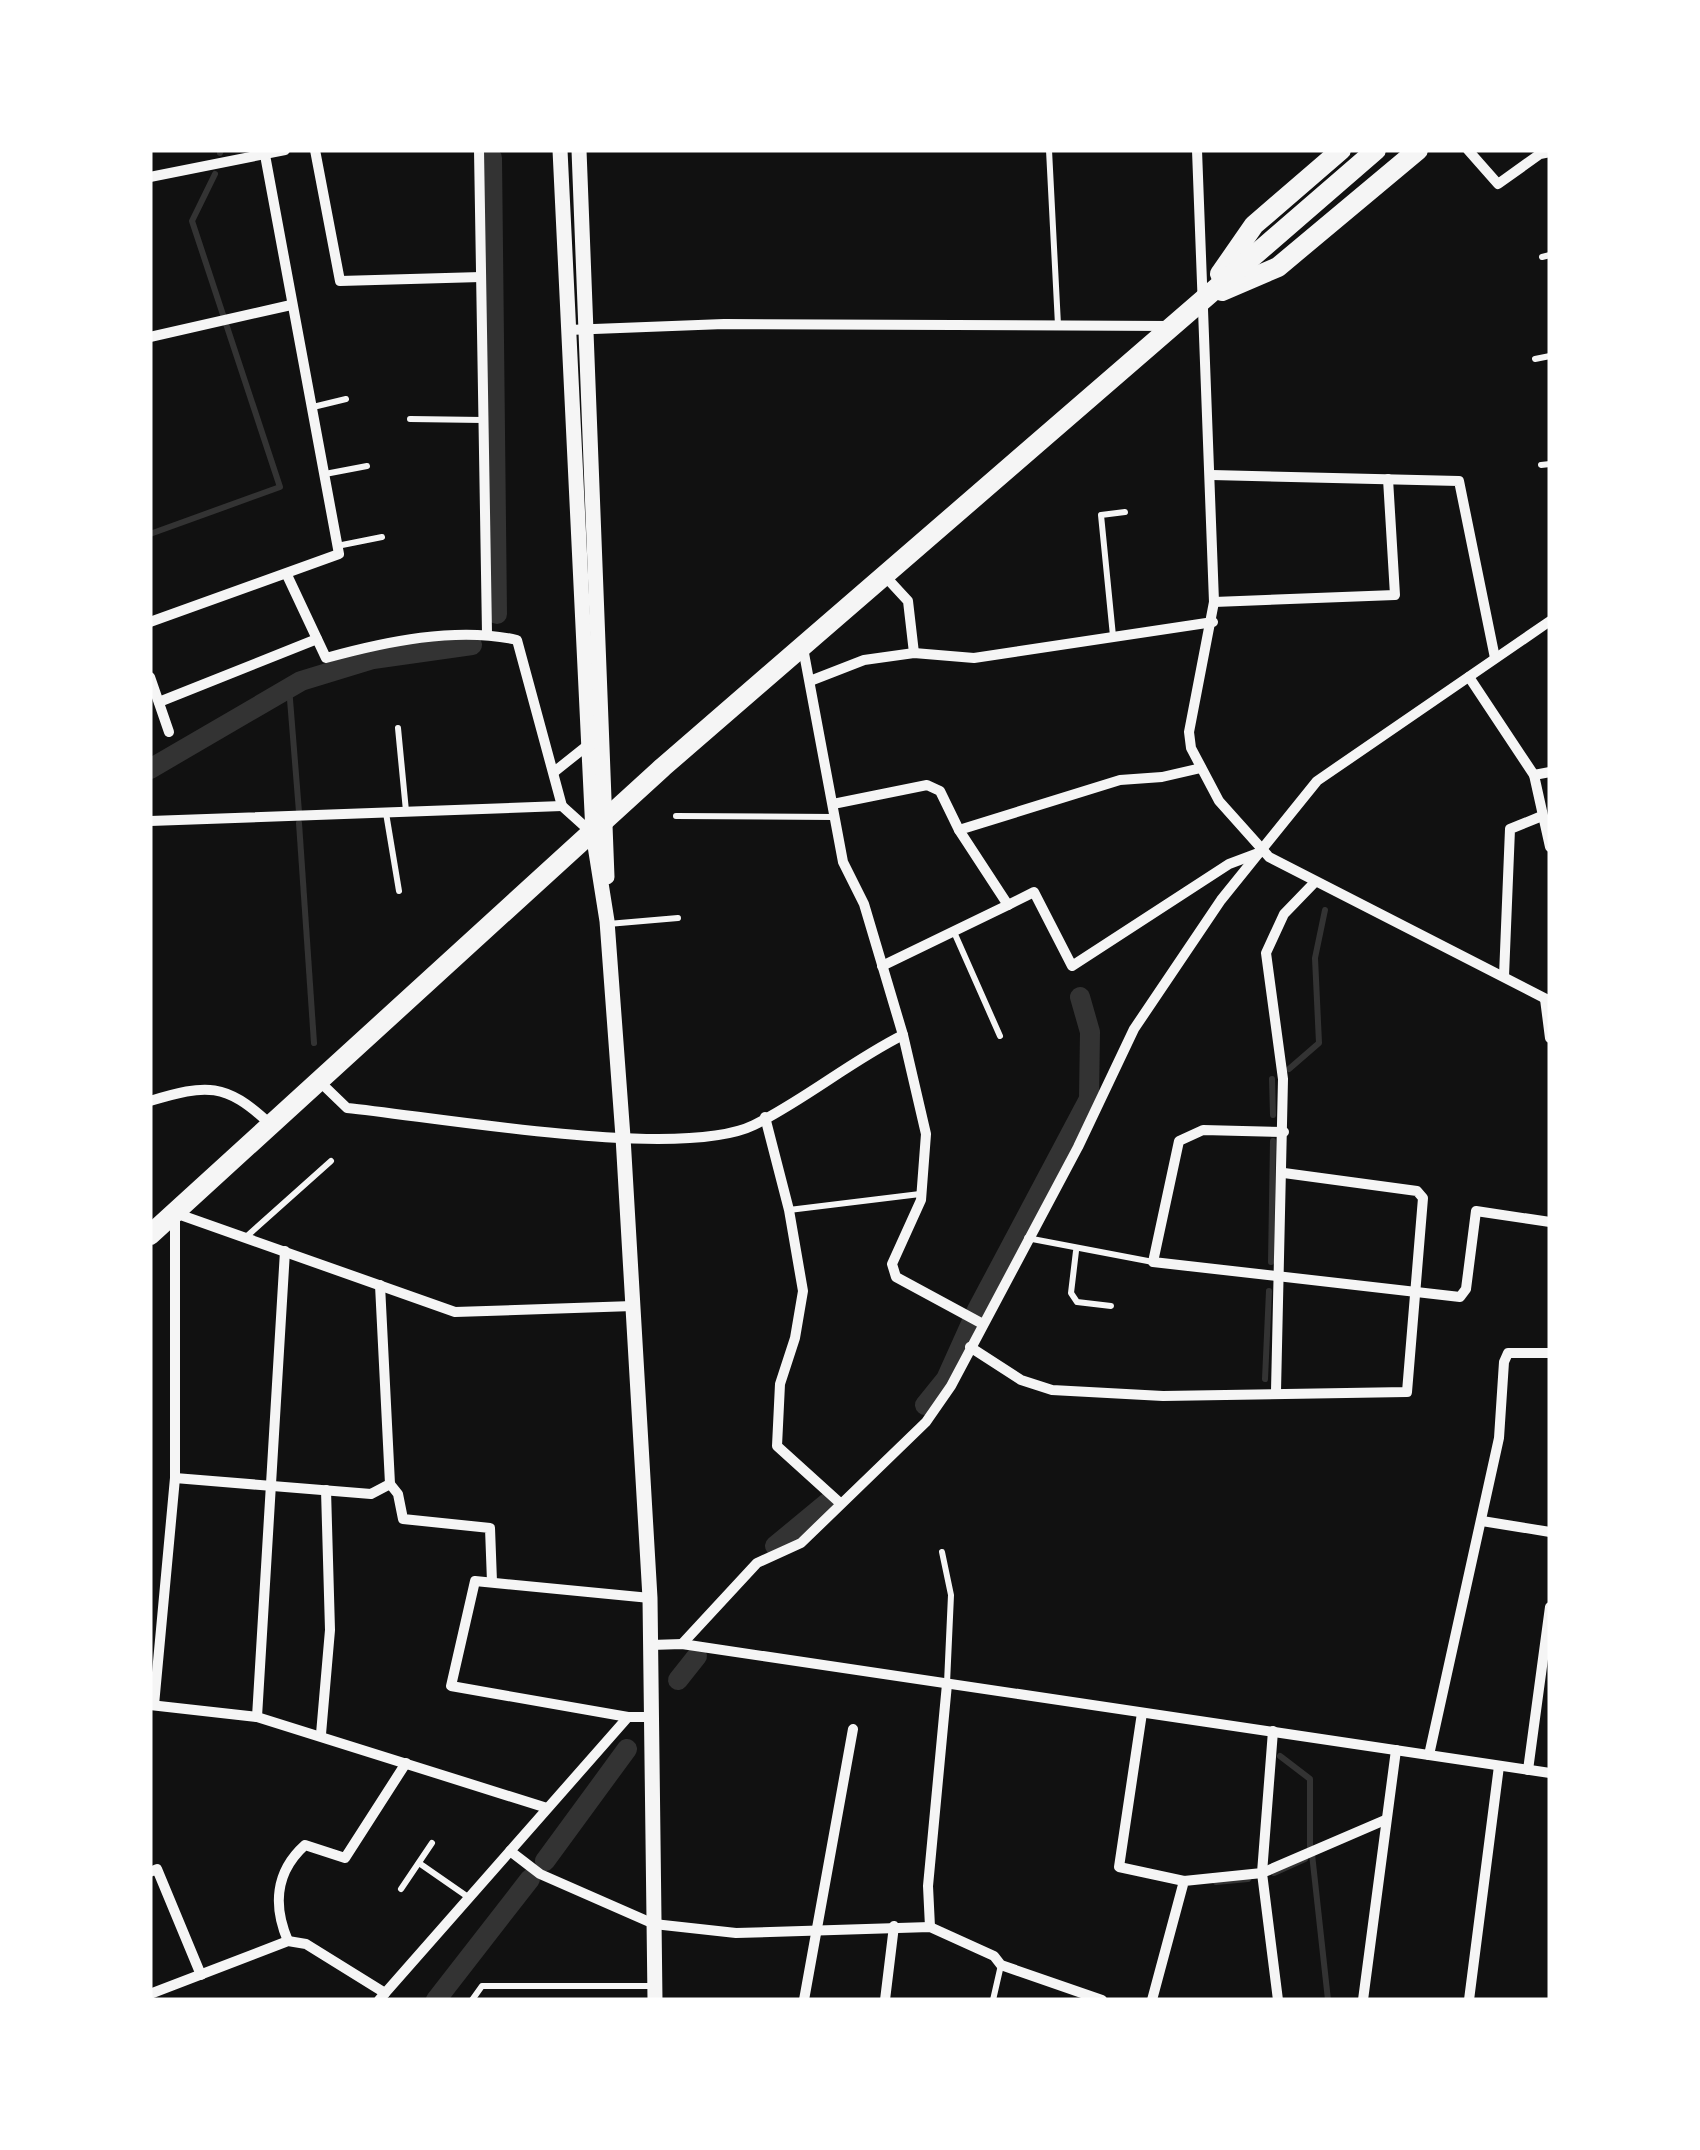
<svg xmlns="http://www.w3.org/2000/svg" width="1700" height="2150" viewBox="0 0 1700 2150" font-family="'Exo 2',sans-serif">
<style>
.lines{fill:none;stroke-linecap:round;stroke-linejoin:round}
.stream{stroke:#333;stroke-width:6}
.canal{stroke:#333;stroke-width:20}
.service{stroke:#f5f5f5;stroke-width:6}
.minor{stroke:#f5f5f5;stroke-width:10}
.tertiary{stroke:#f5f5f5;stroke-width:15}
.trunk{stroke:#f5f5f5;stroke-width:20}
</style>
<rect width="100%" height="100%" fill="#111"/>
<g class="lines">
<g class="stream">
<polyline points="220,153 221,150"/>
<polyline points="150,534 280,487 192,221 215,174"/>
<polyline points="289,687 299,812"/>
<polyline points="299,823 314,1043"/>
<polyline points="1289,1069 1319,1043 1315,958 1325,910"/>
<polyline points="1272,1079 1273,1115"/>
<polyline points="1271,1262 1273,1141"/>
<polyline points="1265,1379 1269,1291"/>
<polyline points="1280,1756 1310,1779 1310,1848"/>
<polyline points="1312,1854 1328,2000"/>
<polyline points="1274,1873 1305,1859"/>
<polyline points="1216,1882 1248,1879"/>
</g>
<g class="canal">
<polyline points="492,158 497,614"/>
<polyline points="150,769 301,681 373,659 472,645"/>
<polyline points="925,1405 946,1379 977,1310 1089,1099 1090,1032 1080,997"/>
<polyline points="775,1546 827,1503"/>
<polyline points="678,1680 697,1656"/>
<polyline points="545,1861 627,1749"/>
<polyline points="436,2000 530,1879"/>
</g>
<g class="service">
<polyline points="1049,150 1058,325"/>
<polyline points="1542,257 1550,255"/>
<polyline points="1535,359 1550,356"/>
<polyline points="313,407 346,399"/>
<polyline points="410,419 483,420"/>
<polyline points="1541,465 1550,464"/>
<polyline points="325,474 367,466"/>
<polyline points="337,546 382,537"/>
<polyline points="1113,636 1101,515 1125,512"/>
<polyline points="398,728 406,811"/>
<polyline points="386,813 399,891"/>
<polyline points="676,816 834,817"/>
<polyline points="608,924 678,918"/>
<polyline points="954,932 1000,1036"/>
<polyline points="789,1210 920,1194"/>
<polyline points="246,1237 331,1161"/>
<polyline points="1027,1238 1153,1262"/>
<polyline points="1076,1251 1071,1293 1077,1302 1111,1306"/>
<polyline points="942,1552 951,1595 947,1683"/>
<polyline points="419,1863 468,1897"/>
<polyline points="401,1889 432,1843"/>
<polyline points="472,2000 482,1986 654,1986"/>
<polyline points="993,2000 1001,1965"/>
</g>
<g class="minor">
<polyline points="315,150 340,281 481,277"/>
<polyline points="479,150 487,633"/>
<polyline points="1197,150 1214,602 1189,732 1191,748 1219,801 1269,857 1550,1001"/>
<polyline points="1468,150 1498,184 1540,154 1550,152"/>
<polyline points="150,177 285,150"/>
<polyline points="568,330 724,324 1170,326"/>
<polyline points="150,337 291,305"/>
<polyline points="1212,475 1459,481 1495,658"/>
<path d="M287 575 326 658C384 642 457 626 517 640L562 806 592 833"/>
<polyline points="884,575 908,601 914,653"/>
<polyline points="1214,602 1395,595 1388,479"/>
<polyline points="150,622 339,554 265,155"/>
<polyline points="803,648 843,862 864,904 903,1035 926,1134 921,1200 892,1264 896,1277 981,1323"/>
<polyline points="150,677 169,732"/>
<polyline points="1469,677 1534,775 1550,847"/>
<polyline points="810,681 864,660 914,653 974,658 1213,622"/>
<polyline points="159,702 317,639"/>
<polyline points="554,772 588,745"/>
<polyline points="1534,775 1550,772"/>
<polyline points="833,804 927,785 940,791 959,830"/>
<polyline points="150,821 562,806"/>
<polyline points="1008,905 1034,892 1072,966 1229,864 1261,852"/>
<polyline points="882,966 1008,905 959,830 1120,780 1162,777 1201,768"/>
<polyline points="1504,976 1510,829 1542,816"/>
<polyline points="1545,999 1550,1038"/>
<path d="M319 1081 347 1108C437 1117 681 1161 754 1125 806 1099 851 1061 903 1035"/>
<path d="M150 1101C207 1084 225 1082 270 1124"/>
<polyline points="765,1117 789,1210 803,1291 795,1338 780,1384 777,1446 840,1503"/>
<polyline points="1284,1132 1203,1130 1179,1141 1153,1262 1460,1297 1466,1289 1476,1211 1550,1222"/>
<polyline points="970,1347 1021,1380 1052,1390 1163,1396 1407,1392 1423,1198 1417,1191 1284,1173"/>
<polyline points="1276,1391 1283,1079 1266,953 1284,914 1314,883"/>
<polyline points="175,1478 371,1494 390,1484 380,1285"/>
<polyline points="390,1484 398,1494 403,1519 490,1528 492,1582"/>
<polyline points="1482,1521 1550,1532"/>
<polyline points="682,1644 757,1563 801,1543 926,1422 951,1386 1078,1147 1134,1029 1221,900 1317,781 1550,621"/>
<polyline points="651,1645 682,1644 1550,1773"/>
<polyline points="150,1705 257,1717 547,1808"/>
<polyline points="154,1705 175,1478 175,1213 455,1312 633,1306"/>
<polyline points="1142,1713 1119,1867 1184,1881"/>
<polyline points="257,1717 285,1251"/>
<polyline points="628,1717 451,1686 475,1581 650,1598"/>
<polyline points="321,1734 330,1630 326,1490"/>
<polyline points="1429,1755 1499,1438 1504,1362 1508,1353 1550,1353"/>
<polyline points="1528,1770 1550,1607"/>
<polyline points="510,1851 540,1874 654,1924 736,1933 930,1927 994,1956 1001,1965 1102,2000"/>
<polyline points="150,1872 157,1869 201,1975"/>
<polyline points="930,1927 928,1886 947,1684"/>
<path d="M288 1941C273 1906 275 1872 305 1845L345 1858 406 1763"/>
<polyline points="150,1994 288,1941 306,1944 385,1993"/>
<polyline points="379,2000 628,1717 652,1717"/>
<polyline points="804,2000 853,1729"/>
<polyline points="885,2000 894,1926"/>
<polyline points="1152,2000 1184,1881 1262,1873 1273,1731"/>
<polyline points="1278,2000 1262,1873 1385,1820"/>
<polyline points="1363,2000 1396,1750"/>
<polyline points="1469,2000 1499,1766"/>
</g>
<g class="tertiary">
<polyline points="560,150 593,833 607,921 623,1137 650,1598 655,2000"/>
<polyline points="579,150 607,877"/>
</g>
<g class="trunk">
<polyline points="1220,274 1254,225 1341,150"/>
<polyline points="1222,291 1278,267 1418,150"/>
<polyline points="150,1235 663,767 1376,150"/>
</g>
</g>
<rect width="1700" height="2150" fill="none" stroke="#ffffff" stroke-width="305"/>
</svg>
